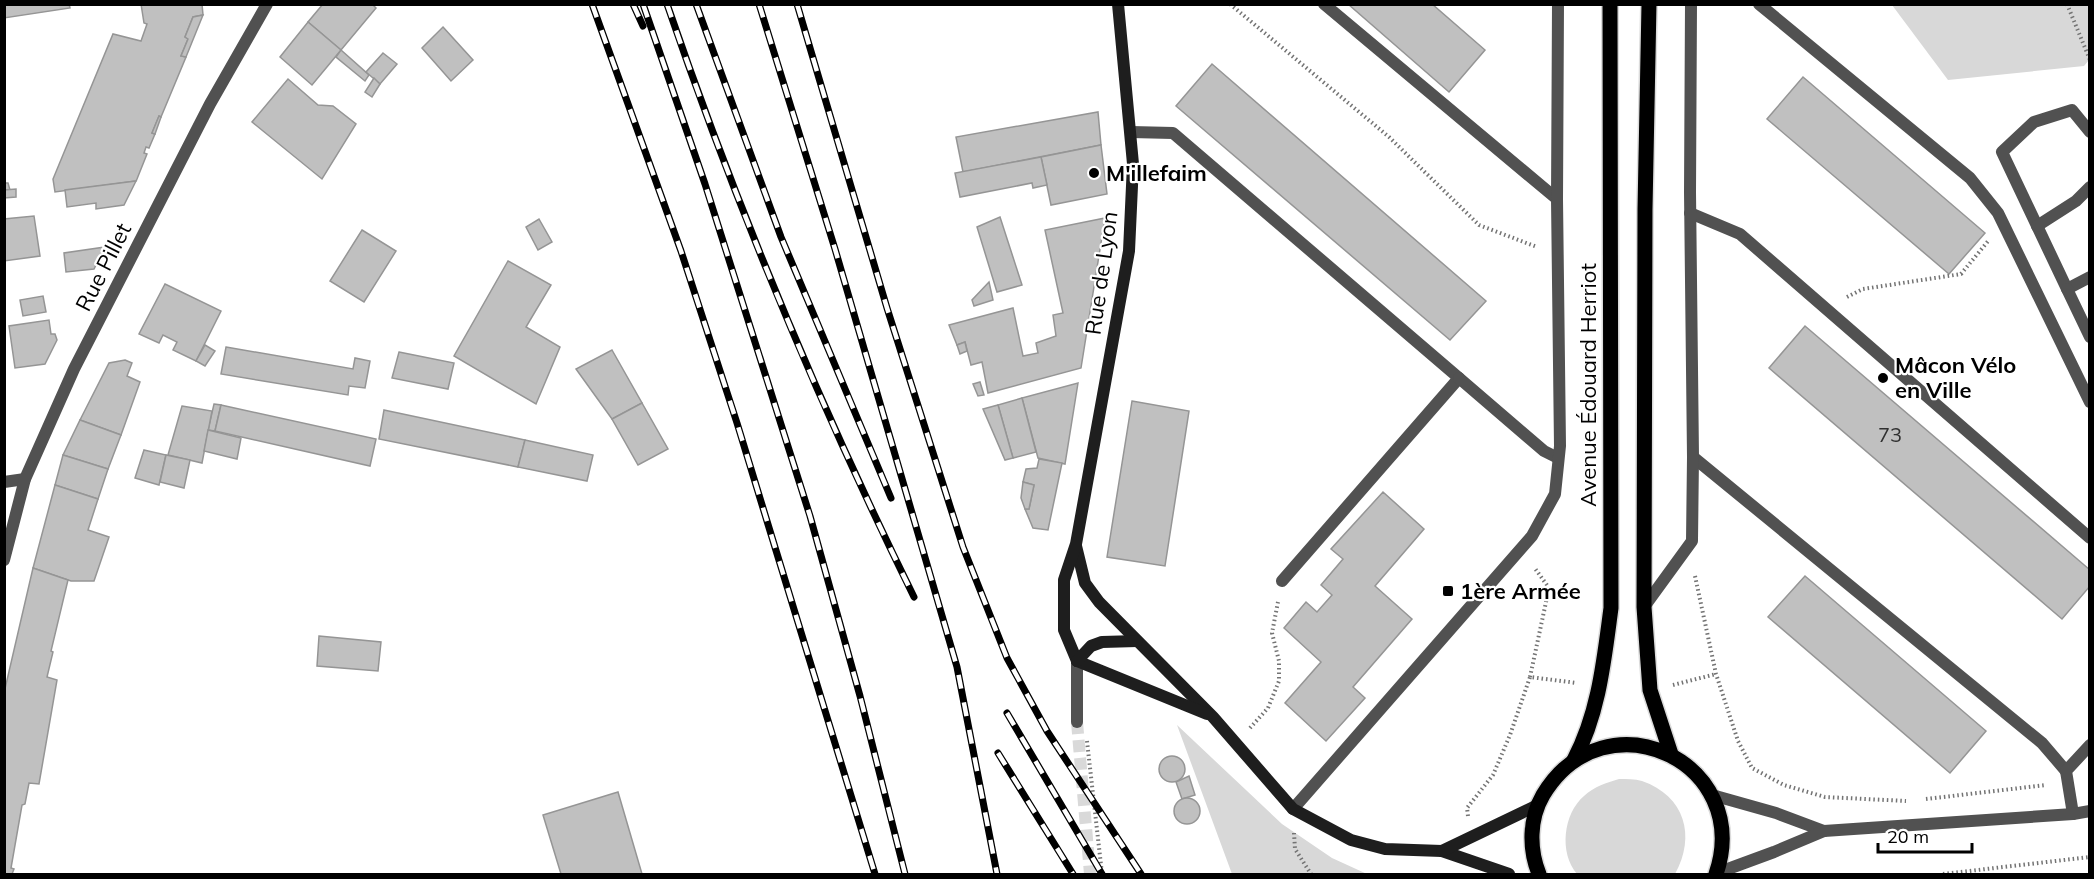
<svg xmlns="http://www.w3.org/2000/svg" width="2094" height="879" viewBox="0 0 2094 879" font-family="Mulish,sans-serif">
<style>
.green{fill:#d8d8d8}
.building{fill:#c0c0c0;stroke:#959595;stroke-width:1.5}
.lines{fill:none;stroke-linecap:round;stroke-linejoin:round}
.minor-tunnel{stroke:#d9d9d9;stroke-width:12;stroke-dasharray:12 6;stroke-linecap:butt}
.primary-casing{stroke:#dbdbdb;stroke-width:18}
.path{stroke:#737373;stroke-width:4;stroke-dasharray:1.5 3;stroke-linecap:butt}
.service{stroke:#515151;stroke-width:12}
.minor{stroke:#515151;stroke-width:12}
.tertiary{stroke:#515151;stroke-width:12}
.secondary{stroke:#1e1e1e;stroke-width:12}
.primary{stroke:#000;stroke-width:15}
.rail-casing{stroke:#000;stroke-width:7}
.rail{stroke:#fff;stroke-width:4.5;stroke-dasharray:14;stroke-linecap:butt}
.poi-dot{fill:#000;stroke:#fff;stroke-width:2}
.labels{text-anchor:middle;stroke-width:4.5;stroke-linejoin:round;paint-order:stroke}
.number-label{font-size:20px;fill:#303030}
.poi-label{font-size:22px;font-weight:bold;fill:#000;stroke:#fff;text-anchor:start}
.street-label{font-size:22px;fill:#000;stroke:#fff}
</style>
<rect width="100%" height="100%" fill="#fff"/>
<g class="green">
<polygon points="1892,5 2089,5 2089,60 2084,66 1948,80"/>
<polygon points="1177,725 1282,824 1332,858 1367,874 1232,874"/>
<path d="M1619 779C1626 779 1635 779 1642 781 1685 796 1696 836 1675 874H1577C1559 853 1563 814 1584 796 1595 786 1606 783 1619 779Z"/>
</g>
<g class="building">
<polygon points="4,4 69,4 70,8 4,18"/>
<polygon points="141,4 202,4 203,15 193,17 185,37 188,39 181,56 186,57 161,117 159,116 152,133 155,134 149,148 146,147 144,153 147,154 137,179 136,181 55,192 53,179 113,34 141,41 147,24 144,23"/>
<polygon points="323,4 372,4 376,8 341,50 308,22"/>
<polygon points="1348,4 1432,4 1485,50 1449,92"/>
<polygon points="203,15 186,57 181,56 188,39 185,37 193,17"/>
<polygon points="308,22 341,50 312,85 280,57"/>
<polygon points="443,27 473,60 451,81 422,48"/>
<polygon points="341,50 369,75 365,81 336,57"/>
<polygon points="383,53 397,64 380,84 366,72"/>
<polygon points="1212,64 1486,301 1450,340 1176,106"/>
<polygon points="1803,77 1985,233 1949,274 1767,119"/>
<polygon points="374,78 380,84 372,97 365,92"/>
<polygon points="288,79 318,105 333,106 356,124 322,179 252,122"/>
<polygon points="1098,112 1101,145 963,172 956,137"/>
<polygon points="159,116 161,117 155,134 152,133"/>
<polygon points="1101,145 1107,194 1051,205 1041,157"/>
<polygon points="1041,157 1047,185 1033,188 1032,183 960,197 955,173"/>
<polygon points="136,181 124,205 96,209 96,203 67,207 65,190"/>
<polygon points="4,183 8,183 10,190 4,190"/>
<polygon points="16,189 16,197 4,198 4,190"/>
<polygon points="34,216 40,256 4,261 4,219"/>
<polygon points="1000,217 1022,285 997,292 977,227"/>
<polygon points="1105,218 1081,368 988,393 982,362 971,365 965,342 957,345 949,325 1013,308 1023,356 1038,353 1036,343 1056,336 1053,315 1063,313 1045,230"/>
<polygon points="539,219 552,242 538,250 526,227"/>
<polygon points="362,230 396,251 364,302 330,281"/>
<polygon points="105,247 94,269 66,272 64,253"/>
<polygon points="508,261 551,285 526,327 560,347 536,404 454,356"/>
<polygon points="989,282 993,300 974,306 972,300"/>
<polygon points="165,284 221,311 196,361 173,350 177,342 163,335 159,343 139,334"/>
<polygon points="43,296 46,312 23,316 20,300"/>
<polygon points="49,320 51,334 55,334 57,340 45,364 15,368 9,326"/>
<polygon points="1805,326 2090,570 2090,586 2062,619 1769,368"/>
<polygon points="965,342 967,351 960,354 957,345"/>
<polygon points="205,345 215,351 205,366 196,361"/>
<polygon points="226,347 353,369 355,358 370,361 365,388 349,386 348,395 221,374"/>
<polygon points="612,350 642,403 612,419 576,369"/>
<polygon points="399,352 454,363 448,389 392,378"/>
<polygon points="125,360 132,363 127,376 140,382 121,435 80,420 109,363"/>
<polygon points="980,382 984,395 978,396 973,384"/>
<polygon points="1078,383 1065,464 1038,458 1022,398"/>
<polygon points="1022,398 1036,452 1013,458 998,405"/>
<polygon points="1132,401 1189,411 1165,566 1107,557"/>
<polygon points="642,403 668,449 638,465 612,419"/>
<polygon points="214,404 221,405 215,431 208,430"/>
<polygon points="221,405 376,439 370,466 215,431"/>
<polygon points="998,405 1013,458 1005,460 983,409"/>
<polygon points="182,406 212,411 202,463 168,455"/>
<polygon points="384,410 525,440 518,467 379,439"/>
<polygon points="80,420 121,435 108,469 63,455"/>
<polygon points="208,430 241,438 237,459 204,451"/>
<polygon points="525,440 593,455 587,481 518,467"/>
<polygon points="144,450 166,455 159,485 135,478"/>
<polygon points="63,455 108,469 98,499 55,485"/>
<polygon points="166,455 190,460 184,488 160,482"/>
<polygon points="1039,459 1062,463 1048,530 1033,528 1025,509 1029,509 1034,485 1023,482 1026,469 1037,468"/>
<polygon points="1023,482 1034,485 1029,509 1025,509 1021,498"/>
<polygon points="55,485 98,499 88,530 109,537 94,581 71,581 33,568"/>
<polygon points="1383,492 1424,529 1375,586 1412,619 1353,687 1365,698 1326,741 1285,703 1321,662 1284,628 1306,602 1317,612 1332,595 1321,585 1343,559 1331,549"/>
<polygon points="33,568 68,580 51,651 53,652 47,677 57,680 39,784 29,783 25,804 22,805 11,868 14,869 12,874 4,874 4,693"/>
<polygon points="1805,576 1986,731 1950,773 1768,617"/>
<polygon points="319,636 381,642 378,671 317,666"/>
<circle cx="1172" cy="769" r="13"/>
<polygon points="1189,776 1195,795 1182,799 1176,782"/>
<polygon points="618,792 642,874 561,874 543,815"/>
<circle cx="1187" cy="811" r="13"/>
</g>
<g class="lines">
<polyline class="minor-tunnel" points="1077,722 1090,874"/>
<g class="primary-casing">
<g id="primary">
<polyline points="1649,4 1645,209 1644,607 1650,690 1671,754"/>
<path d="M1574 760C1599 713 1604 660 1611 608L1610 4"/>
<path d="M1539 874C1529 849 1529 819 1543 795 1605 692 1754 762 1716 874"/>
</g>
</g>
<g class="path">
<polyline points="1230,4 1389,137 1479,225 1537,247"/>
<polyline points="2067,4 2090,60"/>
<polyline points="1847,297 1863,289 1961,274 1989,240"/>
<polyline points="1695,576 1716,674 1738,741 1752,768 1784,785 1825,797 1906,801"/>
<polyline points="1530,677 1549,588 1534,567"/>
<polyline points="1673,685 1716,674"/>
<polyline points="1250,728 1268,708 1279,681 1279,661 1272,633 1278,602"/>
<polyline points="1087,741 1102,874"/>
<polyline points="1926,799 2046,785"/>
<polyline points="1468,816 1467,808 1493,775 1510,735 1530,677 1577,683"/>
<polyline points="1294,833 1295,849 1311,874"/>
<polyline points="1943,874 2090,857"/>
</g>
<g class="service">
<polyline points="1324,4 1557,199"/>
<polyline points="1759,4 1970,178 1998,213 2090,402"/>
<polyline points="1131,132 1173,133 1459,378 1282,581"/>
<polyline points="2090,132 2072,110 2034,122 2002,152 2067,289 2090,277"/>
<polyline points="1690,213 1740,234 2090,538"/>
<polyline points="2037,226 2076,201 2090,187"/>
<polyline points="1459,378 1544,451 1558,458"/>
<polyline points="1693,457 2042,743 2066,771"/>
<polyline points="2073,814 2066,771 2090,745"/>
</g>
<g class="minor">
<polyline points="2067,289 2090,337"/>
<polyline points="4,482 25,479"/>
<polyline points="1644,607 1692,541 1693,457 1690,192 1691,4"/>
<polyline points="1077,661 1077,722"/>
<polyline points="1712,795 1776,813 1824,831"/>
<polyline points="1293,809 1532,536 1555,494 1560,446 1557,199 1558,4"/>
<polyline points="1717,873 1774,852 1824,831 2073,814 2090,811"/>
</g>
<polyline class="tertiary" points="4,560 25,479 74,369 210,104 267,4"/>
<g class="secondary">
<polyline points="1076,546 1085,583 1099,602 1213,717 1293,809 1351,840 1385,849 1442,851 1509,874"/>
<polyline points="1077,661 1064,630 1064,580 1076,544 1129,251 1133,164 1118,4"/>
<polyline points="1077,661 1207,714"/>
<polyline points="1077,661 1091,646 1102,642 1137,641"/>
<polyline points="1442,851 1538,805"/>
</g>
<use href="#primary" class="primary"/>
<g class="rail-casing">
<g id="rail">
<polyline points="592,4 681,251 737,423 875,874"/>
<polyline points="633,4 643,26"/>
<polyline points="643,4 705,184 810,516 860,696 905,874"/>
<path d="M667 4C737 208 819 404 914 597"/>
<polyline points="696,4 781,237 891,498"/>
<polyline points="759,4 835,249 957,667 997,874"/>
<polyline points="797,4 887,308 963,547 1007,658 1047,731 1141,874"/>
<polyline points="1007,713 1102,874"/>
<polyline points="998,753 1073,874"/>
</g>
</g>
<use href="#rail" class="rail"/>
</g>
<g class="poi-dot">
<circle cx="1094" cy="173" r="6"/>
<circle cx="1883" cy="378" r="6"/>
<rect x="1442" y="585" width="12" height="12" rx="3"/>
</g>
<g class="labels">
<g class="number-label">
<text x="1890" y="442">73</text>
</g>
<g class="poi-label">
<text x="1106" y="181">M'illefaim</text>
<text x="1895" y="373">Mâcon Vélo<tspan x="1895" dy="25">en Ville</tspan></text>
<text x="1460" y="599">1ère Armée</text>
</g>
<g class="street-label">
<text transform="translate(103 267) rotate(-63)" y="8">Rue Pillet</text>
<text transform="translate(1101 273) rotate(-82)" y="8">Rue de Lyon</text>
<text transform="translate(1588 385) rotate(-90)" y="8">Avenue Édouard Herriot</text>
</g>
</g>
<rect width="2094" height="879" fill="none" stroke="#000000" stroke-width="12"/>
<path d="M1878 843v9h94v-9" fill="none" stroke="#000000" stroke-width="3"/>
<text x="1887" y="843" font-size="18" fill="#000000" stroke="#ffffff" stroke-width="4.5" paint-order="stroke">20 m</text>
</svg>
